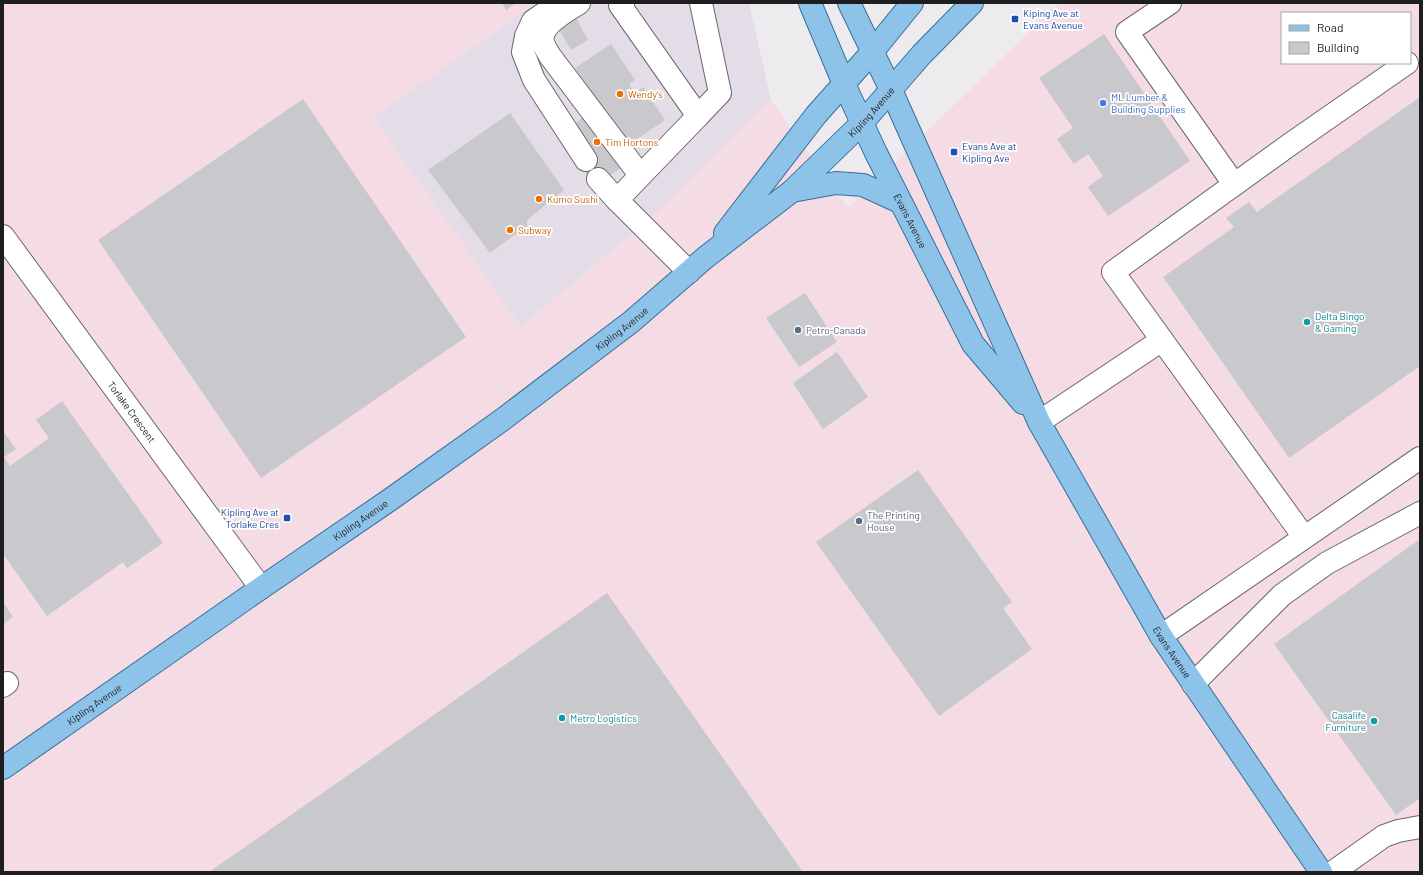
<svg xmlns="http://www.w3.org/2000/svg" width="1423" height="875" viewBox="0 0 1423 875" font-family="Barlow,sans-serif">
<style>
.built{fill:#e4dde8}
.industrial{fill:#f4dbe4;fill-rule:evenodd}
.building{fill:#c9c9cd}
.lines{fill:none;stroke-linecap:round;stroke-linejoin:round}
.minor-casing{stroke:#6a676b;stroke-width:24}
.major-casing{stroke:#356f99;stroke-width:24}
.minor{stroke:#fff;stroke-width:22}
.major{stroke:#8ec3e9;stroke-width:22}
.transit-dot{fill:#1a4fb4;stroke:#fff;stroke-width:1.5}
.food-dot{fill:#e8710a;stroke:#fff;stroke-width:1.5}
.shop-dot{fill:#3f7fe0;stroke:#fff;stroke-width:1.5}
.culture-dot{fill:#0f9aa8;stroke:#fff;stroke-width:1.5}
.service-dot{fill:#5c6f8a;stroke:#fff;stroke-width:1.5}
.labels{text-anchor:middle;stroke-width:3.5;stroke-linejoin:round;paint-order:stroke}
.transit-label{font-size:10px;fill:#164399;stroke:#fff;text-anchor:start}
.food-label{font-size:10px;fill:#c56008;stroke:#fff;text-anchor:start}
.shop-label{font-size:10px;fill:#366cbe;stroke:#fff;text-anchor:start}
.street-label{font-size:10px;fill:#1e1d1f;stroke:#fff}
.culture-label{font-size:10px;fill:#0d838f;stroke:#fff;text-anchor:start}
.service-label{font-size:10px;fill:#4e5e75;stroke:#fff;text-anchor:start}
</style>
<rect width="100%" height="100%" fill="#eeebef"/>
<polygon class="built" points="536,3 749,3 771,100 665,206 521,327 373,117"/>
<path class="industrial" d="M3 3H536L373 117 521 327 665 206 771 100 848 208 1056 6 1061 3H1420V872H3ZM1282 13H1410V63H1282Z"/>
<g class="building">
<polygon points="502,3 516,3 506,10"/>
<polygon points="575,16 588,40 571,50 557,26"/>
<polygon points="1104,34 1190,161 1108,216 1088,187 1103,176 1088,154 1074,164 1057,139 1073,128 1039,78"/>
<polygon points="611,44 635,80 629,84 635,93 643,87 665,120 630,144 616,123 609,127 594,96 575,68"/>
<polygon points="1420,97 1420,366 1289,458 1163,277 1234,227 1226,218 1249,202 1257,212"/>
<polygon points="303,99 466,337 261,478 98,240"/>
<polygon points="510,113 564,190 527,220 527,226 490,253 428,170"/>
<polygon points="584,116 626,164 611,175 604,174 593,183 579,164 574,125"/>
<polygon points="805,293 837,342 799,367 766,318"/>
<polygon points="837,352 868,397 823,429 793,383"/>
<polygon points="62,401 163,543 127,568 123,562 47,616 3,554 3,431 16,449 4,457 10,466 49,438 36,420"/>
<polygon points="918,470 1012,602 1003,608 1032,649 939,716 816,542"/>
<polygon points="1420,539 1420,798 1396,815 1274,644"/>
<polygon points="607,593 803,872 209,872 377,755"/>
<polygon points="3,602 13,617 3,624"/>
</g>
<g class="lines">
<g class="minor-casing">
<g id="minor">
<path d="M579 3C567 11 539 25 543 42 544 47 548 52 550 56L640 175"/>
<polyline points="623,3 620,5 698,116 720,93 701,3"/>
<polyline points="1170,3 1127,32 1234,184"/>
<polyline points="552,8 533,21 526,36 523,52 534,80 586,160"/>
<polyline points="598,179 617,200"/>
<path id="s1" d="M3 236 261 588"/>
<polyline points="689,272 617,200 698,116"/>
<polyline points="1039,422 1162,340"/>
<polyline points="1304,537 1113,272 1292,143 1407,63"/>
<polyline points="1161,636 1420,458"/>
<polyline points="1193,684 1282,595 1327,563 1420,513"/>
<polyline points="3,686 7,683"/>
<polyline points="1333,872 1384,836 1398,831 1420,827"/>
</g>
</g>
<g class="major-casing">
<g id="major">
<path id="s2" d="M810 3 844 84 876 153 973 344 1023 403"/>
<path id="s3" d="M849 3 891 90 1039 422 1161 636 1321 872"/>
<polyline points="792,191 836,183 863,185 900,202"/>
<polyline points="725,233 816,115 873,51 912,3"/>
<path id="s4" d="M3 768 261 588 391 499 502 420 631 322 706 257 792 191 862 123 922 54 972 3"/>
</g>
</g>
<use href="#minor" class="minor"/>
<use href="#major" class="major"/>
</g>
<g class="transit-dot">
<rect x="1011" y="15" width="8" height="8" rx="2"/>
<rect x="950" y="148" width="8" height="8" rx="2"/>
<rect x="283" y="514" width="8" height="8" rx="2"/>
</g>
<g class="food-dot">
<circle cx="620" cy="94" r="4"/>
<circle cx="597" cy="142" r="4"/>
<circle cx="539" cy="199" r="4"/>
<circle cx="510" cy="230" r="4"/>
</g>
<circle class="shop-dot" cx="1103" cy="103" r="4"/>
<g class="culture-dot">
<circle cx="1307" cy="322" r="4"/>
<circle cx="562" cy="718" r="4"/>
<circle cx="1374" cy="721" r="4"/>
</g>
<g class="service-dot">
<circle cx="798" cy="330" r="4"/>
<circle cx="859" cy="521" r="4"/>
</g>
<g class="labels">
<g class="transit-label">
<text x="1023" y="17">Kiping Ave at<tspan x="1023" dy="12">Evans Avenue</tspan></text>
<text x="962" y="150">Evans Ave at<tspan x="962" dy="12">Kipling Ave</tspan></text>
<text x="279" y="516" text-anchor="end">Kipling Ave at<tspan x="279" dy="12">Torlake Cres</tspan></text>
</g>
<g class="food-label">
<text x="628" y="98">Wendy's</text>
<text x="605" y="146">Tim Hortons</text>
<text x="547" y="203">Kumo Sushi</text>
<text x="518" y="234">Subway</text>
</g>
<g class="shop-label">
<text x="1111" y="101">ML Lumber &amp;<tspan x="1111" dy="12">Building Supplies</tspan></text>
</g>
<g class="street-label">
<text dy="4" stroke="none"><textPath href="#s4" startOffset="1090">Kipling Avenue</textPath></text>
<text dy="4" stroke="none"><textPath href="#s2" startOffset="240">Evans Avenue</textPath></text>
<text dy="4" stroke="none"><textPath href="#s4" startOffset="759">Kipling Avenue</textPath></text>
<text dy="4" stroke="none"><textPath href="#s1" startOffset="218">Torlake Crescent</textPath></text>
<text dy="4" stroke="none"><textPath href="#s4" startOffset="435">Kipling Avenue</textPath></text>
<text dy="4" stroke="none"><textPath href="#s3" startOffset="726">Evans Avenue</textPath></text>
<text dy="4" stroke="none"><textPath href="#s4" startOffset="111">Kipling Avenue</textPath></text>
</g>
<g class="culture-label">
<text x="1315" y="320">Delta Bingo<tspan x="1315" dy="12">&amp; Gaming</tspan></text>
<text x="1366" y="719" text-anchor="end">Casalife<tspan x="1366" dy="12">Furniture</tspan></text>
<text x="570" y="722">Metro Logistics</text>
</g>
<g class="service-label">
<text x="806" y="334">Petro-Canada</text>
<text x="867" y="519">The Printing<tspan x="867" dy="12">House</tspan></text>
</g>
</g>
<rect width="1423" height="875" fill="none" stroke="#1e1d1f" stroke-width="8"/>
<rect x="1281" y="12" width="130" height="52" fill="#ffffff" stroke="#a5a5a5"/>
<rect x="1289" y="25" width="20" height="6" fill="#8ec3e9" stroke="#a5a5a5"/>
<text x="1317" y="32" font-size="12" fill="#1e1d1f">Road</text>
<rect x="1289" y="42" width="20" height="12" fill="#c9c9cd" stroke="#a5a5a5"/>
<text x="1317" y="52" font-size="12" fill="#1e1d1f">Building</text>
</svg>
